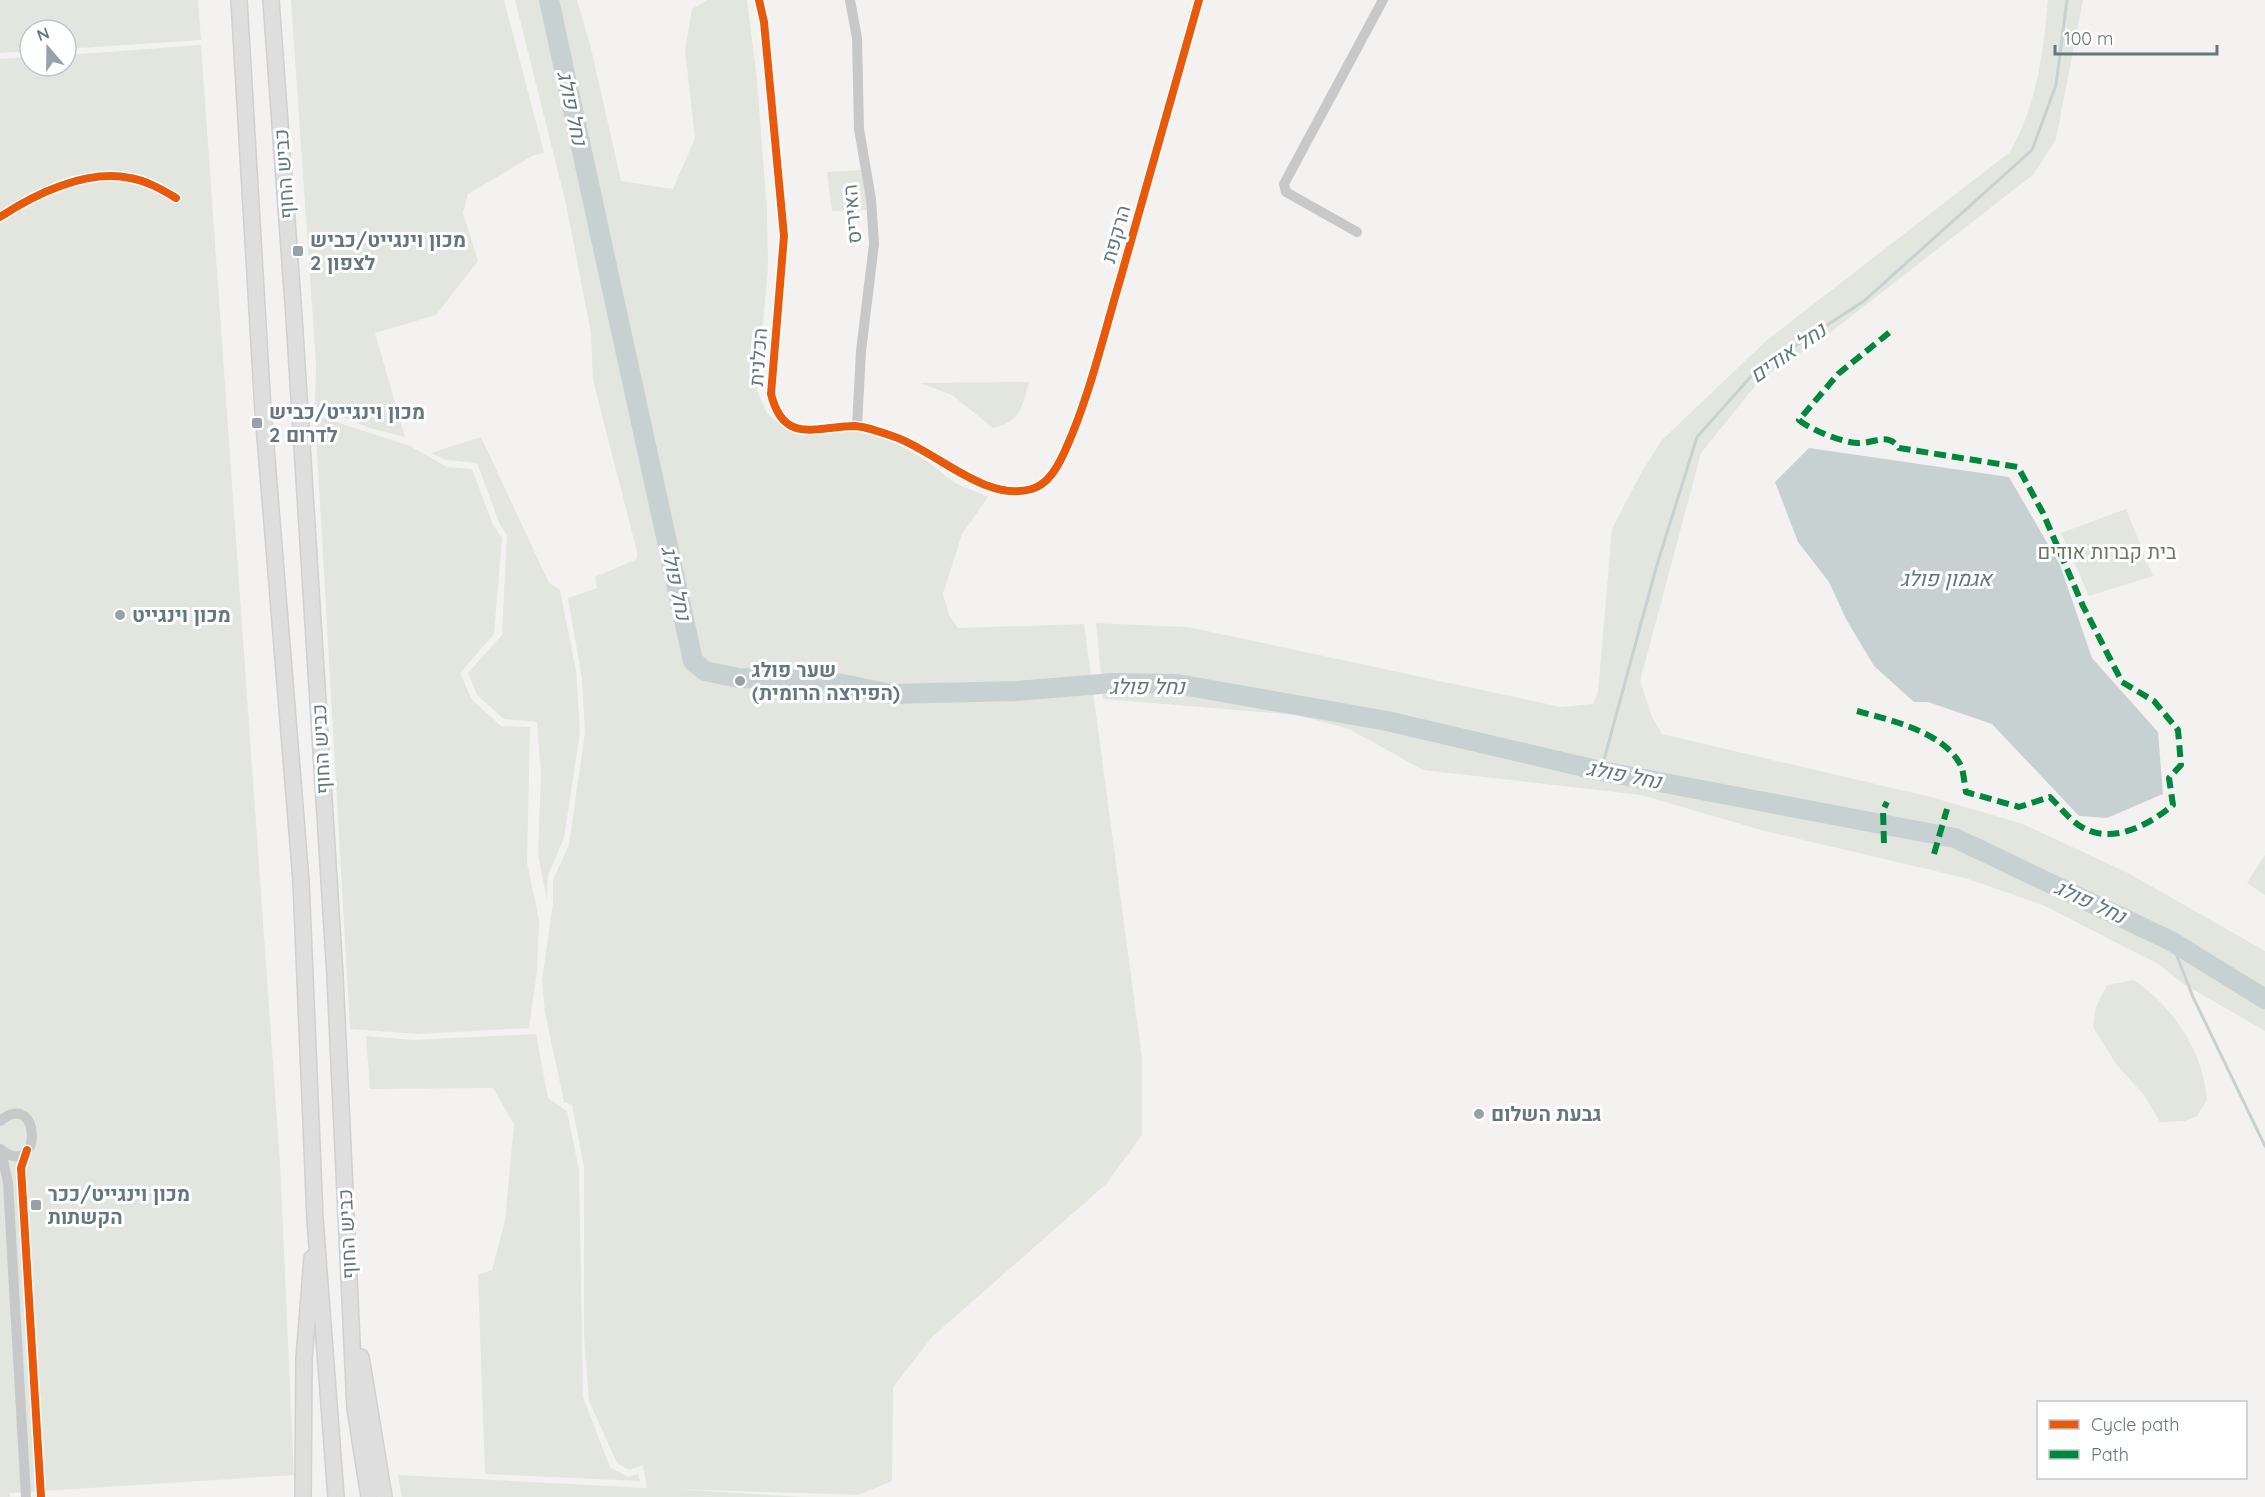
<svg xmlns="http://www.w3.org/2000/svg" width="2265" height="1497" viewBox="0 0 2265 1497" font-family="Quicksand,Heebo,sans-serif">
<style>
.green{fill:#e3e5df}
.water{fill:#c8d1d2}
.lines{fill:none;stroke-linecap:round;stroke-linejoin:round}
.stream{stroke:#c8d1d2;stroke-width:3}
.river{stroke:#c8d1d2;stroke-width:20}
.highway-casing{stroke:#cfd0d0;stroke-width:18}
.minor{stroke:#c7c8c9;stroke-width:10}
.highway{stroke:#dddedd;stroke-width:15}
.quiet{stroke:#00873e;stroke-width:6;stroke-dasharray:12 6;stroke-linecap:butt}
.cycleway-casing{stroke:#fff;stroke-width:11}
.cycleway{stroke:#e8590c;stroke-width:8}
.poi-dot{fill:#96a1a8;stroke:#fff;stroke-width:2}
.labels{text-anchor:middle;stroke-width:6;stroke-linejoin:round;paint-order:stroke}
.street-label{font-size:20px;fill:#647680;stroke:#fff}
.poi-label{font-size:20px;font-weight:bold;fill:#647680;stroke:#fff;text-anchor:start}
.park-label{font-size:20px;fill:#697763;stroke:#fff}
.water-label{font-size:21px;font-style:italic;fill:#5f787d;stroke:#fff}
</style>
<rect width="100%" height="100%" fill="#f3f2f1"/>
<g class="green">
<polygon points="0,0 198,0 201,40 66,49 66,30 30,30 30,51 0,53"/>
<polygon points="291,0 504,0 544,153 534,155 468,194 463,213 478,261 436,315 375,333 405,437 370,428 315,406 316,364"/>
<polygon points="515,0 577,0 591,48 621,181 673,189 695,138 685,50 692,9 708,0 747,0 757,80 767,211 768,267 757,391 767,413 783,427 853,430 888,439 924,459 955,483 988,497 962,534 943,594 949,615 958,628 1084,624 1142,1058 1142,1135 1106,1184 932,1337 893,1387 892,1481 858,1495 676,1489 801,1497 402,1497 398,1475 647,1488 643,1465 629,1470 617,1463 589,1401 584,1336 584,1167 572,1105 564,1102 545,1013 542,980 553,903 553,880 569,845 585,732 582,679 568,598 597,588 595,577 637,559 637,552 593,380 591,333 566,204"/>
<path d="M2048 0H2083L2056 139 2034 174 1831 332 1760 380 1701 453 1640 681 1652 717 1662 734 1931 797 2023 824 2128 873 2265 951V1031L2182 983 2160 965 2043 905 1965 878 1761 830 1641 795 1423 770 1349 729 1297 715 1103 699 1096 623 1188 627 1561 707 1593 704 1598 692 1612 529 1641 473 1662 440 1767 340 2010 152C2037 103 2043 55 2048 0Z"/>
<polygon points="201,45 280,1163 294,1475 10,1493 10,1497 0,1497 0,59 30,57 30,66 66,66 66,55"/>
<polygon points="861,170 869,210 832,211 827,172"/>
<path d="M1029 382C1023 405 1020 423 993 428L952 395 920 383Z"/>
<polygon points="315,415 410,446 447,467 472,469 493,525 502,538 494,634 460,673 472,700 501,726 530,727 527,863 539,919 537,971 529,1028 418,1034 350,1029"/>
<polygon points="481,437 549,583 560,590 576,670 580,732 564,838 548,875 547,900 538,855 541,774 537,722 504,719 477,695 468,673 502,635 507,535 500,525 477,463 446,460 431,453"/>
<polygon points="2126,509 2153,576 2089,596 2061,533"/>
<polygon points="2265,855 2265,895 2247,883"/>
<path d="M2134 980C2174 1008 2203 1051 2207 1100L2197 1116 2185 1121 2160 1122 2144 1095 2116 1064 2093 1027 2096 1007 2107 985Z"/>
<polygon points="536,1034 548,1098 567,1111 579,1170 583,1397 610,1467 628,1477 638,1474 640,1481 485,1474 478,1275 492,1270 505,1221 514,1124 493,1088 370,1089 366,1036 413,1040"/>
</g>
<polygon class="water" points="1809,448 2009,477 2060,565 2092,658 2158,732 2163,794 2107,818 2079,816 1992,724 1928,702 1914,702 1874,666 1846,619 1829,582 1798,542 1775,482"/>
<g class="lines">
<g class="stream">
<polyline points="1601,771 1656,568 1697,437 1755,372 1864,301 2032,150 2056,85 2067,0"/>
<polyline points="2171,941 2193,997 2265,1146"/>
</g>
<polyline class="river" points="549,0 693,661 705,671 738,678 823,680 891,694 1016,691 1113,683 1177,684 1387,721 1601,771 1955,838 2171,941 2265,999"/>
<g class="highway-casing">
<g id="highway">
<polyline points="239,0 263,411 301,881 315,1219 336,1497"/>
<polyline points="271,0 294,317 335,976 355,1408 369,1497"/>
<polyline points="361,1357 384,1497"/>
<polyline points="303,1497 304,1359 312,1258"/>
</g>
</g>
<g class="minor">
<path d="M759 0 764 22 784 236 771 394C784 446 817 426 855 426 867 427 884 433 895 437 936 451 986 503 1032 489 1048 484 1057 468 1064 453 1089 399 1103 337 1120 280 1146 187 1173 93 1199 0"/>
<polyline points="850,0 857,38 859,129 871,199 874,244 861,351 857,426"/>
<path d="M0 217C35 194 86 169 130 178 147 181 161 189 176 198"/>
<polyline points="1357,232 1286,192 1284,184 1383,0"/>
<path d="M0 1121C42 1087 43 1183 0 1149"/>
<polyline points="1,1150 8,1183 26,1497"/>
<polyline points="27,1150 21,1168 41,1497"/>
</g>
<use href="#highway" class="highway"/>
<g class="quiet">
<path d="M1857 711C1889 720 1942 731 1960 764 1964 771 1964 783 1966 792L2019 807 2050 797C2059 806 2069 819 2080 826 2111 846 2149 825 2173 805L2169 778 2181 765 2178 730 2154 701 2122 682 2083 606 2043 513 2018 467 1899 448C1888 432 1875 443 1860 443 1845 444 1809 429 1799 420L1838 374 1890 332"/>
<polyline points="1884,843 1883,810 1887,802"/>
<polyline points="1934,854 1947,809"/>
</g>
<g class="cycleway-casing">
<g id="cycleway">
<path d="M759 0 764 22 784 236 771 394C784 446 817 426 855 426 867 427 884 433 895 437 936 451 986 503 1032 489 1048 484 1057 468 1064 453 1089 399 1103 337 1120 280 1146 187 1173 93 1199 0"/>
<path d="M0 217C35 194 86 169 130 178 147 181 161 189 176 198"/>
<polyline points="27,1150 21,1168 41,1497"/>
</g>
</g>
<use href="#cycleway" class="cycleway"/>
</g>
<g class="poi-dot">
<rect x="292" y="245" width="12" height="12" rx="3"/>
<rect x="251" y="417" width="12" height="12" rx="3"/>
<circle cx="120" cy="615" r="6"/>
<circle cx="740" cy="681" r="6"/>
<circle cx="1479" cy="1114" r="6"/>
<rect x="30" y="1199" width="12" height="12" rx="3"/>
</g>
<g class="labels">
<g class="street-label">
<text transform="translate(284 174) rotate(-94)" y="7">כביש החוף</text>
<text transform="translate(852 214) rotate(-95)" y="7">האיריס</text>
<text transform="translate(1116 234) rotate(-74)" y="7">הרקפת</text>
<text transform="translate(758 357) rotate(-86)" y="7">הכלנית</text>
<text transform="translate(321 749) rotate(-93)" y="7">כביש החוף</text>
<text transform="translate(347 1234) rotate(-93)" y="7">כביש החוף</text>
</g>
<g class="poi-label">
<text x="310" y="247">מכון וינגייט/כביש<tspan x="310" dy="23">2 לצפון</tspan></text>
<text x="269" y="419">מכון וינגייט/כביש<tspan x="269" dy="23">2 לדרום</tspan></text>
<text x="132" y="622">מכון וינגייט</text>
<text x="752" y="677">שער פולג<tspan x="752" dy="23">(הפירצה הרומית)</tspan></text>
<text x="1491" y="1121">גבעת השלום</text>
<text x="48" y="1201">מכון וינגייט/ככר<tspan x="48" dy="23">הקשתות</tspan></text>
</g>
<g class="park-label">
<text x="2107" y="559">בית קברות אודים</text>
</g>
<g class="water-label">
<text transform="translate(572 108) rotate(78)" y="7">נחל פולג</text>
<text transform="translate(1788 353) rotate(-35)" y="7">נחל אודים</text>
<text x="1946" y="586">אגמון פולג</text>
<text transform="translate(676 583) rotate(78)" y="7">נחל פולג</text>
<text x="1147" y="694">נחל פולג</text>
<text transform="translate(1624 775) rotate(11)" y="7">נחל פולג</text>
<text transform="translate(2090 902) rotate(25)" y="7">נחל פולג</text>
</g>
</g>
<rect x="2037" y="1401" width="210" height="78" fill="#ffffff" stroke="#c1c8cc" stroke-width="1.5"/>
<rect x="2049" y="1420" width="30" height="9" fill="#e8590c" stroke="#c1c8cc" stroke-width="1.5"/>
<text x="2091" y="1431" font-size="18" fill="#647680">Cycle path</text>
<rect x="2049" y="1450" width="30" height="9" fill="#00873e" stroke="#c1c8cc" stroke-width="1.5"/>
<text x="2091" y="1461" font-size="18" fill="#647680">Path</text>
<g transform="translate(48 48) rotate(340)"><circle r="28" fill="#ffffff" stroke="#c1c8cc" stroke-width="1.5"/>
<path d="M0-4.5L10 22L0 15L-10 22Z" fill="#96a1a8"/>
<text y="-9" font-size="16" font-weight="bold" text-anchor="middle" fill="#647680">N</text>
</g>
<path d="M2055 45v9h162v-9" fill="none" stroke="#647680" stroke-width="3"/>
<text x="2064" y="45" font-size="18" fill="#647680" stroke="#ffffff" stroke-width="4.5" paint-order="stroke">100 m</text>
</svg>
